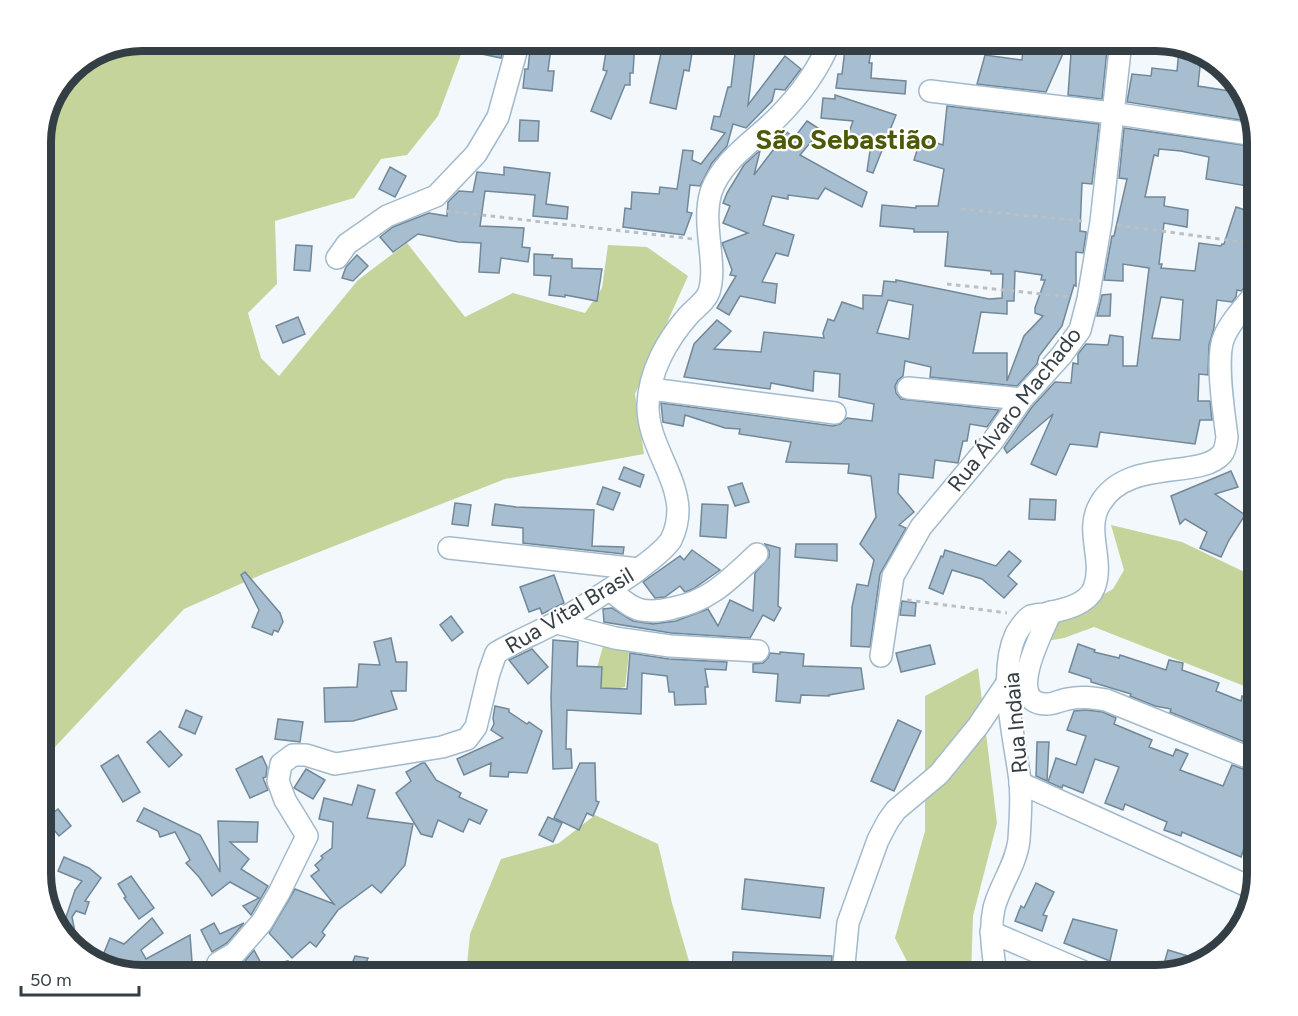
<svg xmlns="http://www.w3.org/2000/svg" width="1298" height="1016" viewBox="0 0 1298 1016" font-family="Figtree,sans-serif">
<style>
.green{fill:#c5d49b}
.building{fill:#a6bed0;stroke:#718899;stroke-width:1.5;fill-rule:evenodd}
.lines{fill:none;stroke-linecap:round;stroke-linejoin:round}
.minor-casing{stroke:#a2bacc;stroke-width:24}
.path{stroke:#bac0c5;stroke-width:3;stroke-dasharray:4.5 4.5;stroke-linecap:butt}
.minor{stroke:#fff;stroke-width:21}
.labels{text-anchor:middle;stroke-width:4.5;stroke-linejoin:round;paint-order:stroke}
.street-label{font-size:22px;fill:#343e45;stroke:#fff}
.district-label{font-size:28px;font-weight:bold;fill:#4c5908;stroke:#fff}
.rim{fill:none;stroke:#343e45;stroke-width:8}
</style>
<rect width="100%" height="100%" fill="#f3f8fc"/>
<g class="green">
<polygon points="142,41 466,41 438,116 407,155 381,159 354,198 275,221 277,284 248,313 261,358 279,376 358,280 407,243 465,317 513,293 585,313 602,288 608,245 647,247 688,276 635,394 644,454 505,479 263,574 184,609 41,762 41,135 51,97 75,66"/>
<polygon points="1111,525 1182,542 1257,578 1257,691 1094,627 1064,638 1047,641 1051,628 1062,618 1113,589 1124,570"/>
<polygon points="604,643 630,644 625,687 603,691 596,671"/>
<polygon points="978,668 997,823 973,916 971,975 914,975 895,938 925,831 925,696"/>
<polygon points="595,815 658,844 672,903 693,975 466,975 470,934 501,859 559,843"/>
</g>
<g class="building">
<polygon points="474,40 506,40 501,58 472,52"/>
<polygon points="531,40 552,40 548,71 554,71 552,91 523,88 525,69 528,69"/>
<polygon points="608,40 635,40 633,73 630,73 630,85 625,85 611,119 591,111 607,71 603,70"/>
<polygon points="664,40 678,40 677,44 693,47 689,71 684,70 676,109 650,103"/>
<polygon points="768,40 816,40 810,54 768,49"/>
<polygon points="1024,40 1069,40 1046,92 977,84 985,55 1022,60"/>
<polygon points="1072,40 1108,40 1102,99 1068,95"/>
<polygon points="736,46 755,49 748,105 785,56 801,69 785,90 775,89 772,101 746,128 733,124 727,146 712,163 700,186 690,185 687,212 692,213 684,235 623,227 625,208 631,209 632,192 659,194 660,187 677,189 683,150 693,151 692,160 701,164 725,133 711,129 714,116 720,117 728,87 731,87"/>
<polygon points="845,49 871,51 869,63 872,63 871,78 906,81 905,94 836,88 838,74 842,74"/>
<polygon points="1179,49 1201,57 1198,86 1243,93 1247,98 1253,122 1127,102 1132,74 1151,76 1152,68 1177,71"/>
<polygon points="835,95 896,115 873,173 867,171 871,144 848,135 853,121 821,118 823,98 835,99"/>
<path d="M947 106 1099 124 1092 184 1082 183 1080 231 1086 232V234L1083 253 1076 252V286L1074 285 1062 326 1039 356 1037 364 1017 386 930 377 931 367 905 361 903 376 898 380 895 386 896 393 901 399 999 410 987 427 970 424 967 441H963L958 463 935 460 933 478 899 474 898 493 914 512 899 525 906 528 880 574 870 647 851 646 852 607 857 584 868 586 874 560 860 544 876 517 871 476 848 473 849 464 786 462 791 442 739 434 740 429 725 428 685 415 683 426 663 422 661 403 833 426 840 424 847 418 872 421 874 404 839 397 840 374 814 371 813 391 771 383 770 389 684 377 694 344 717 320 731 331 714 349 761 352 764 332 824 338 823 333 828 319 834 321 842 302 863 309V295L882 296 884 281 896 282V280L989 299 1002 298 1003 274H991V271L945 266 948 232H914V229L880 226 882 205 916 208V206H938L944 169 914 160 921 138 943 145ZM1015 271 1042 275 1041 280H1045L1035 308V313L1043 316 1024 336 1007 381V353H973L981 312 1007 314V301H1014ZM888 300 913 305 909 339 877 333Z"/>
<polygon points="520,120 539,121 538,141 519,141"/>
<polygon points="807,121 821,130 800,155 867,192 862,207 825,188 818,199 788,195 788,199 772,196 763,225 794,235 788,256 776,253 762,282 777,284 775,303 740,296 729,315 717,308 736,276 730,275 732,270 722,243 748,233 723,223 730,206 723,203 727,193 744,165 757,153 760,151 754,175 787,132 794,138"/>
<path d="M1124 128 1257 147 1253 187 1206 179 1209 157 1181 151 1159 149 1158 156 1154 155 1145 197H1165L1164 206 1188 210 1187 227 1164 223 1159 264H1162L1161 268 1195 271 1199 243 1221 246 1222 244H1224L1236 207 1254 213 1244 245 1257 248V278L1252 280 1241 291 1237 290 1236 297 1232 302 1217 300 1214 328 1209 345 1208 375 1199 374 1198 401H1210L1212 420H1200L1195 444 1100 432 1097 447 1070 444 1056 475 1031 464 1053 414 1007 453 1004 448 1032 407 1055 382 1071 383 1073 363 1078 364V354L1086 344 1108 345 1110 335 1123 337V366H1137L1149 268 1123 264V281L1104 280 1112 236H1114L1127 179 1119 178ZM1161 297 1183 300 1180 340 1152 338Z"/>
<polygon points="390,167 406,176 395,197 379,189"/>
<polygon points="504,167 550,173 546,204 568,207 567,219 533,216 535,195 485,191 480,226 524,228 522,247 530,248 528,262 501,258 499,273 479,272 481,243 458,242 418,234 393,252 380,237 393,227 429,213 447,216 448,202 459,191 473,192 477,172 504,175"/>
<polygon points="296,245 312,246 310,271 294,270"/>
<polygon points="534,254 553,255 552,258 572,259 572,268 602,269 597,301 565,295 565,297 549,295 551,276 534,275"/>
<polygon points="357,255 368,266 353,281 342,278 346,267"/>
<polygon points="1111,294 1110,316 1097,316 1102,295"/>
<polygon points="298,317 305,334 283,343 276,326"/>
<polygon points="624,467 644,475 640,487 619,479"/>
<polygon points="1231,471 1238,487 1215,494 1245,515 1229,540 1221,557 1200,548 1207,532 1185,519 1180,524 1171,496"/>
<polygon points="742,483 749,502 735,506 728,487"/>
<polygon points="603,487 620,493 613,510 597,504"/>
<polygon points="1030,499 1056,500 1055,520 1029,519"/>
<polygon points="455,503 471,505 468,526 452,524"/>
<polygon points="495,504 516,507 594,510 592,546 624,547 623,554 523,543 523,528 492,525"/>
<polygon points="702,504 728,505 726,538 700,536"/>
<polygon points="765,544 780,548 778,606 781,608 774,621 763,615 750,638 671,633 604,622 603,609 612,608 633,621 653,624 676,621 708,609 718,626 730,600 753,611 755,573 769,557 769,551"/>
<polygon points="796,544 837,544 837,561 795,557"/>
<polygon points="692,550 720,570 693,589 685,592 680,586 665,597 655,598 643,582 680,556 684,560"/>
<polygon points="945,550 996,566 1009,551 1021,561 1008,576 1017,584 1004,598 982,579 952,570 943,594 929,588 941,556 943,557"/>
<polygon points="245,572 280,613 283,622 278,632 274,630 272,635 252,627 259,610 241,575"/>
<polygon points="554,575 564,603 542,614 540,608 529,612 520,587"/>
<polygon points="902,601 916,603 915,616 900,615"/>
<polygon points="451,616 463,632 452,641 440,625"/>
<polygon points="391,638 396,662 407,662 406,691 391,691 397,709 353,721 325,722 324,688 357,687 359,664 380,665 374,642"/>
<polygon points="553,640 578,642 577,666 602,667 601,688 627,689 630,653 669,659 727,662 726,670 705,669 708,687 705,687 706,704 675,705 674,692 669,692 667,676 642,673 641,714 567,710 566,749 571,749 572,768 553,769 551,698"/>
<polygon points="1078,644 1095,650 1094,652 1119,658 1120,655 1166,670 1169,660 1183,663 1182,670 1219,683 1216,691 1241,701 1242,696 1257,701 1257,747 1170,712 1171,709 1155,706 1130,696 1131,694 1091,682 1091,679 1069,672"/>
<polygon points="930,645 935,664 901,672 896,653"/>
<polygon points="532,649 548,667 528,684 509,660"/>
<polygon points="780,652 804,654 803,666 861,668 864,689 829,695 829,696 801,695 800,703 776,701 778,674 753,672 753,664 763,663 768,658 770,653 780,654"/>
<polygon points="495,706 509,709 509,712 527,724 529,722 542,731 527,773 509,772 508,777 490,776 491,763 464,775 457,759 503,738 491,730 494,724 493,718"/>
<polygon points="186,710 202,717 195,734 179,727"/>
<polygon points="1086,710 1103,712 1116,718 1114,724 1152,740 1149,747 1173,756 1176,749 1188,754 1180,770 1223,786 1232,765 1257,774 1257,837 1249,834 1241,857 1182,832 1181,836 1164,830 1167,822 1125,804 1123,810 1105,803 1119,767 1095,759 1083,793 1063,785 1062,788 1048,782 1056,758 1076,765 1086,736 1067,730 1074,711"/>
<polygon points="278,719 303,722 300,742 275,739"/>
<polygon points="898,720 921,731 894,791 871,781"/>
<polygon points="160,731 182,755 169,767 147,742"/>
<polygon points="1037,742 1049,742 1047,781 1036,776"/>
<polygon points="118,755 140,792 123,802 101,766"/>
<polygon points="262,756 267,767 266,777 263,778 268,790 250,798 236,769"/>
<polygon points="422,763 425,763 436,780 461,793 459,797 487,810 480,824 469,819 463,832 438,820 432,837 421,834 396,793 411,781 406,772"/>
<polygon points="580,763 595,763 596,801 599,802 593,816 587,813 579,830 554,818"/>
<polygon points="306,769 325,780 313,799 294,788"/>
<polygon points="358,785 375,790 367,818 413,824 405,865 381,893 372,885 338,910 322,932 325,935 316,947 310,942 292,958 269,933 295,889 334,904 311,876 319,870 315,865 323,858 321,856 332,848 333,822 319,819 324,798 352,805"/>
<polygon points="144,808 200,835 220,872 218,821 258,822 257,842 230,842 249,859 241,869 268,886 251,915 243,906 259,898 230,882 212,896 199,877 186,863 190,860 175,832 160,837 158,831 137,821"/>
<polygon points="58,809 71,826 59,836 45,819"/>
<polygon points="548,817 562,823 553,842 539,835"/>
<polygon points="64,857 89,868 101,878 85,901 89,902 85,914 76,911 72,917 76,937 66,938 55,924 64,923 75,890 82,881 58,871"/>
<polygon points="131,876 154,908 139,919 124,898 126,897 118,884"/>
<polygon points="745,879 824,888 820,918 742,909"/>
<polygon points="1036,883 1054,892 1043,915 1047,916 1042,931 1015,921 1021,906 1024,908"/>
<polygon points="152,918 163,933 141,950 146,959 190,935 193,975 142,975 101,960 110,938 124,944"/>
<polygon points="1073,919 1117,930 1110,961 1064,943"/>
<polygon points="214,923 220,934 244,923 227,943 212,952 201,930"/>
<polygon points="254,950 263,967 288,961 291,975 248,975 247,970 250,969 245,961"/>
<polygon points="1168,950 1188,956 1184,969 1161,974"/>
<polygon points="733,952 832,956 831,975 732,975"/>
<polygon points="355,956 368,958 361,974 348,974"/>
</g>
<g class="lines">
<g class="minor-casing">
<g id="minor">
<polyline points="930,91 1112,113 1256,135"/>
<polyline points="337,258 347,244 387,216 436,196 476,154 498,117 519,41"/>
<polyline points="908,388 1022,399"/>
<polyline points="651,389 835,413"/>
<polyline points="449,548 639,569"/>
<path d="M610 590C619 597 629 607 641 610 652 612 662 611 673 608 710 601 730 579 757 554"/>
<path d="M1051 612C1043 631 1004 702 1045 704 1053 705 1060 700 1068 699 1081 696 1093 698 1106 700L1257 761"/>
<polyline points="557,623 615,638 670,646 758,651"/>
<polyline points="881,656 893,576 921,527 992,442 1022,399 1061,356 1080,330 1088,299 1101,222 1121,41"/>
<polyline points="1020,783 1252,888"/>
<polyline points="991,932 1091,975"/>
<path d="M213 975 218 963 235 953 262 922 279 893 307 836 285 800 278 781 281 764 293 755H306L335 764 442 747 467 739 476 727 489 673 496 653C516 641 537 633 557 622 584 607 609 590 634 573 646 563 662 553 671 540 676 530 678 520 678 509 676 473 647 442 648 405 649 372 667 340 688 316 695 308 706 301 709 292 718 263 701 225 711 192 722 160 754 141 777 118 800 95 818 71 830 41"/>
<polyline points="843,975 848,923 878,840 888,821 896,810 939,774 978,726 1009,680"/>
<path d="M996 975C993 953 989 931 994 908 1000 885 1016 865 1019 840 1020 822 1022 800 1020 781 1015 739 997 674 1016 634 1019 629 1025 619 1031 616 1034 615 1040 614 1044 614 1060 610 1087 606 1094 588 1105 560 1084 531 1100 504 1127 457 1200 480 1222 454 1226 449 1226 443 1227 437 1224 413 1215 358 1224 337 1231 320 1246 306 1257 291"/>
</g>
</g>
<g class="path">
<polyline points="961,209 1083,221"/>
<polyline points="446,211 693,239"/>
<polyline points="1117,225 1257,244"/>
<polyline points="947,284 1070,297"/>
<polyline points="907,600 1007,613"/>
</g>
<use href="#minor" class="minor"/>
</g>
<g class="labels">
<g class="street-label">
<text transform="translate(1014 409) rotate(-52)" y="8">Rua Álvaro Machado</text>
<text transform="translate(569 610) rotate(-31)" y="8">Rua Vital Brasil</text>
<text transform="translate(1015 723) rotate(-95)" y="8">Rua Indaia</text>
</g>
<g class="district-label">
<text x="846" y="149">São Sebastião</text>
</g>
</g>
<path d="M0 0H1298V1016H0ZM142 51H1156A91 91 0 0 1 1247 142V874A91 91 0 0 1 1156 965H142A91 91 0 0 1 51 874V142A91 91 0 0 1 142 51Z" fill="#fff" fill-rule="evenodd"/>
<path class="rim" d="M142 51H1156A91 91 0 0 1 1247 142V874A91 91 0 0 1 1156 965H142A91 91 0 0 1 51 874V142A91 91 0 0 1 142 51Z"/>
<path d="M21 986v9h118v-9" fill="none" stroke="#343e45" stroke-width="3"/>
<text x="30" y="986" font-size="18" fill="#343e45" stroke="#ffffff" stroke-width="4.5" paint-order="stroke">50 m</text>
</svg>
